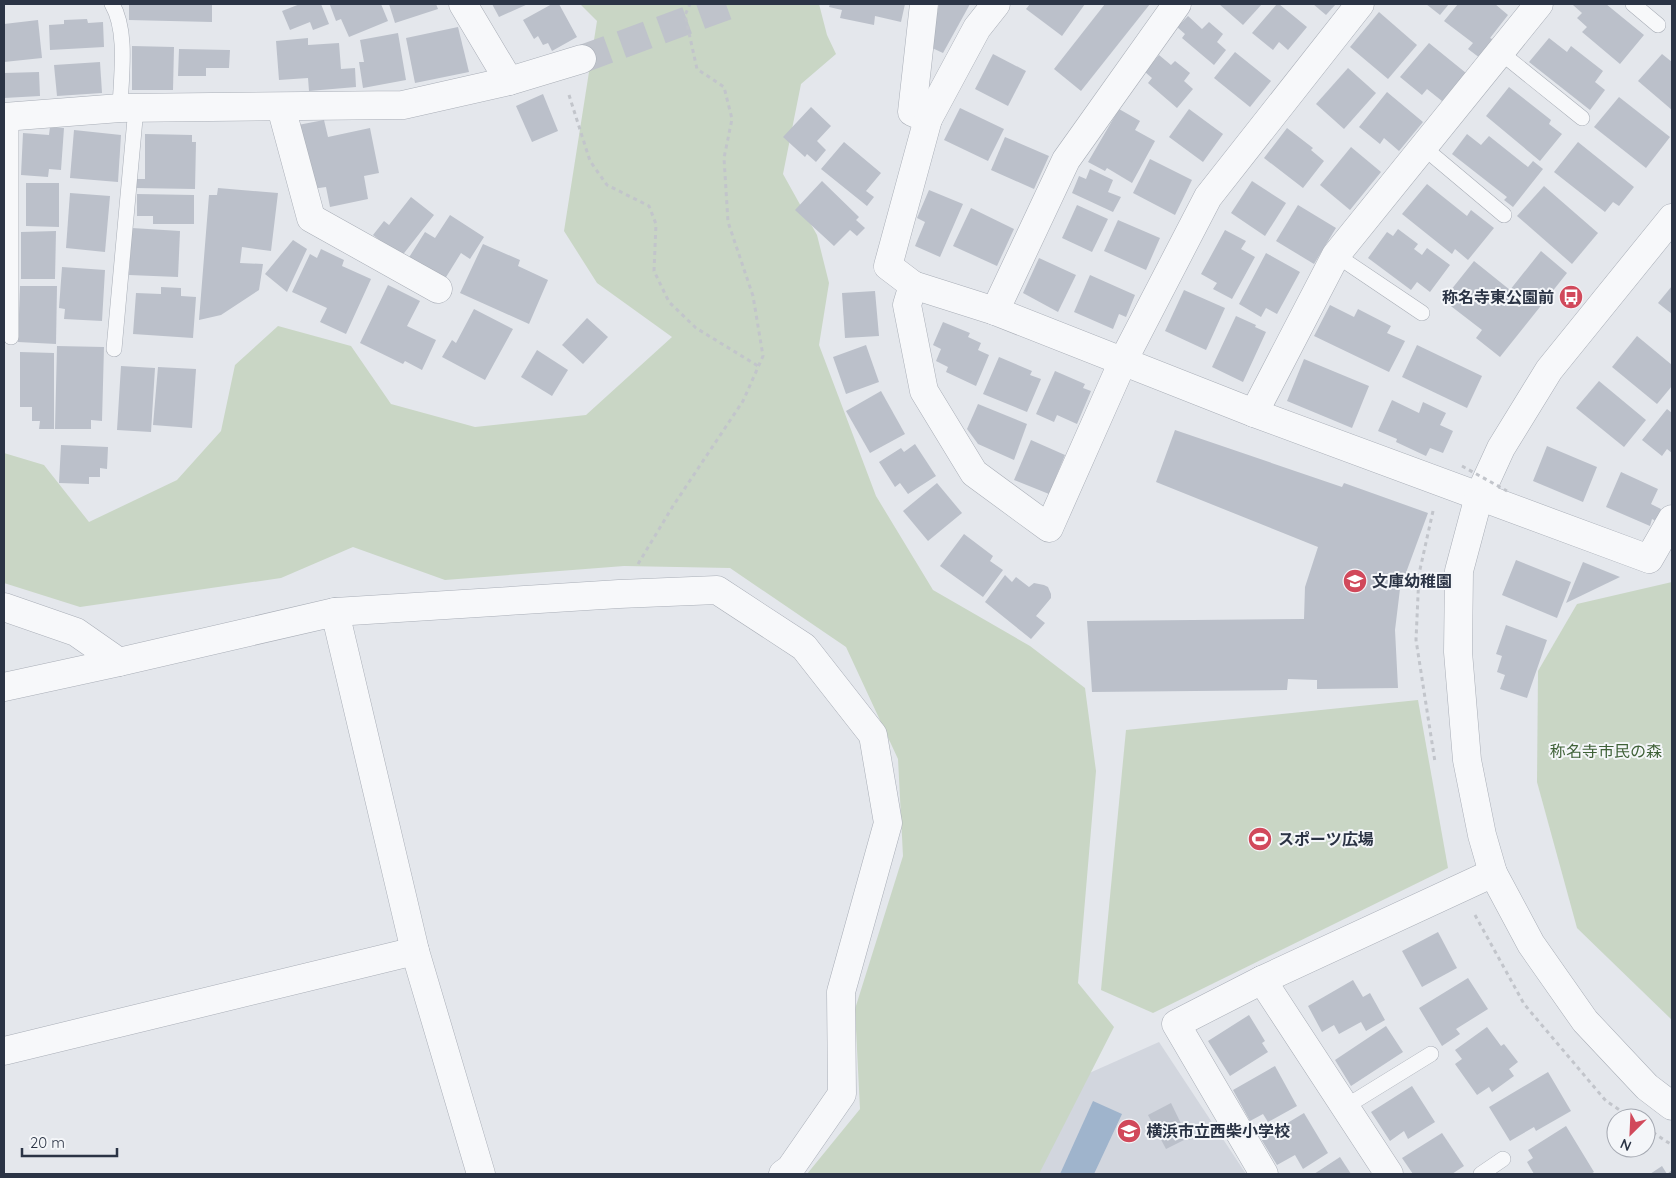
<svg xmlns="http://www.w3.org/2000/svg" width="1676" height="1178" viewBox="0 0 1676 1178" font-family="Quicksand,'Noto Sans JP',sans-serif">
<style>
.built{fill:#d2d6de}
.green{fill:#c9d6c5}
.water{fill:#9fb4cc}
.building{fill:#bbc0ca}
.lines{fill:none;stroke-linecap:round;stroke-linejoin:round}
.minor-tunnel{stroke:#bfc3cb;stroke-width:28;stroke-dasharray:28 14;stroke-linecap:butt}
.service-casing{stroke:#a9aeb7;stroke-width:16}
.minor-casing{stroke:#a9aeb7;stroke-width:29}
.tertiary-casing{stroke:#a9aeb7;stroke-width:29}
.path{stroke:#c2c5cb;stroke-width:3;stroke-dasharray:4 4;stroke-linecap:butt}
.service{stroke:#f7f8fa;stroke-width:15}
.minor{stroke:#f7f8fa;stroke-width:28}
.tertiary{stroke:#f7f8fa;stroke-width:28}
.path-bridge{stroke:#c2c5cb;stroke-width:3;stroke-dasharray:4 4;stroke-linecap:butt}
.labels{text-anchor:middle;stroke-width:4;stroke-linejoin:round;paint-order:stroke}
.poi-label{font-size:16px;font-weight:bold;fill:#2b3445;stroke:#f4f6f9;text-anchor:start}
.park-label{font-size:16px;fill:#3f6138;stroke:#f4f6f9}
</style>
<rect width="100%" height="100%" fill="#e4e7ec"/>
<polygon class="built" points="1159,1042 1246,1174 1023,1174 1058,1087"/>
<g class="green">
<polygon points="580,4 819,4 827,35 836,54 801,84 783,174 817,235 829,283 819,345 876,496 933,590 1030,646 1085,688 1096,771 1078,983 1114,1027 1039,1174 807,1174 860,1109 855,1009 903,856 898,759 846,647 730,568 624,566 445,580 353,547 281,578 80,607 4,583 4,453 44,465 89,522 177,480 221,431 235,365 278,326 351,346 391,404 475,427 586,415 672,337 597,283 564,231 597,21"/>
<polygon points="1672,582 1672,1020 1577,928 1537,782 1538,671 1577,604"/>
<polygon points="1418,700 1448,868 1153,1013 1101,990 1126,730"/>
</g>
<polygon class="water" points="1093,1101 1122,1114 1094,1174 1060,1174"/>
<g class="building">
<polygon points="129,4 212,4 212,22 129,20"/>
<polygon points="300,4 321,4 329,24 313,30 310,22 290,30 282,11"/>
<polygon points="334,4 381,4 388,21 349,37 341,19 336,21 330,5"/>
<polygon points="389,4 436,4 438,9 395,23"/>
<polygon points="492,4 528,4 499,17"/>
<polygon points="552,4 559,4 577,37 552,51 548,43 543,45 538,36 534,39 523,20"/>
<polygon points="830,4 905,4 901,22 875,16 874,25 840,18 842,10 829,7"/>
<polygon points="939,4 970,4 943,53 930,47"/>
<polygon points="1030,4 1085,4 1062,36 1026,9"/>
<polygon points="1105,4 1150,4 1081,91 1054,69"/>
<polygon points="1219,4 1262,4 1243,25"/>
<polygon points="1277,4 1279,4 1307,27 1288,50 1279,42 1273,50 1252,33"/>
<polygon points="1313,4 1336,4 1326,15"/>
<polygon points="1426,4 1449,4 1440,15"/>
<polygon points="1458,4 1495,4 1508,15 1490,38 1494,40 1480,58 1468,49 1473,43 1444,21"/>
<polygon points="1574,4 1606,4 1644,35 1620,64 1582,32 1587,27 1577,18 1582,13 1573,5"/>
<polygon points="1379,12 1417,45 1388,79 1350,47"/>
<polygon points="1188,16 1202,29 1209,22 1223,34 1217,42 1226,50 1214,65 1182,38 1185,34 1177,27"/>
<polygon points="87,19 88,23 103,22 104,47 50,50 49,25 64,24 64,20"/>
<polygon points="38,20 42,58 4,62 4,24"/>
<polygon points="458,27 469,72 415,83 406,38"/>
<polygon points="398,33 406,80 363,88 359,62 364,62 360,40"/>
<polygon points="308,38 308,45 339,43 341,69 355,68 356,87 309,91 308,78 279,80 276,41"/>
<polygon points="1549,38 1567,52 1571,46 1603,71 1595,82 1605,90 1590,110 1529,62"/>
<polygon points="1429,43 1466,73 1442,101 1427,89 1422,95 1400,77"/>
<polygon points="132,46 174,47 173,90 132,90"/>
<polygon points="179,49 230,50 229,68 206,68 206,76 178,76"/>
<polygon points="1235,52 1271,81 1250,107 1214,78"/>
<polygon points="993,54 1026,71 1008,106 975,89"/>
<polygon points="1662,54 1672,62 1672,110 1638,81"/>
<polygon points="1159,55 1171,65 1175,61 1190,73 1184,81 1193,89 1177,108 1148,83 1152,78 1145,72"/>
<polygon points="100,62 102,93 57,96 54,65"/>
<polygon points="1348,68 1376,93 1344,129 1316,104"/>
<polygon points="39,72 40,96 4,98 4,73"/>
<polygon points="1509,87 1551,120 1549,124 1562,134 1540,161 1486,116"/>
<polygon points="1387,92 1423,122 1399,151 1384,138 1380,144 1359,127"/>
<polygon points="543,94 558,131 532,142 516,106"/>
<polygon points="1619,97 1670,137 1646,168 1594,127"/>
<polygon points="811,107 831,126 817,141 826,150 816,162 807,154 805,157 783,137"/>
<polygon points="960,108 1004,129 988,161 944,140"/>
<polygon points="1119,109 1140,121 1135,130 1155,141 1132,183 1107,168 1105,171 1088,162"/>
<polygon points="1189,109 1223,134 1203,162 1169,137"/>
<polygon points="324,120 328,137 370,128 379,173 364,176 368,199 330,207 326,187 312,189 298,125"/>
<polygon points="50,127 64,128 61,170 49,169 48,177 21,175 23,133 49,135"/>
<polygon points="1287,128 1313,148 1311,150 1324,161 1303,188 1264,158"/>
<polygon points="74,130 121,135 118,182 70,178"/>
<polygon points="145,134 192,135 192,142 196,142 195,189 134,188 134,179 145,179"/>
<polygon points="1467,134 1481,145 1489,136 1528,167 1533,161 1543,169 1513,207 1504,200 1507,197 1452,154"/>
<polygon points="1005,137 1049,156 1034,189 991,170"/>
<polygon points="844,142 881,173 866,191 874,197 867,206 821,169"/>
<polygon points="1578,142 1634,187 1619,206 1613,202 1605,212 1554,172"/>
<polygon points="1351,147 1381,172 1350,210 1320,185"/>
<polygon points="1150,159 1192,180 1175,215 1133,193"/>
<polygon points="1090,169 1113,180 1108,192 1121,197 1113,212 1072,193 1079,176 1086,179"/>
<polygon points="822,181 859,217 856,220 865,228 857,236 850,230 834,246 795,210"/>
<polygon points="1252,181 1286,203 1265,236 1231,213"/>
<polygon points="26,183 59,183 59,227 26,226"/>
<polygon points="1427,184 1467,216 1471,210 1494,228 1468,260 1455,249 1452,254 1402,214"/>
<polygon points="1544,186 1598,233 1572,264 1517,216"/>
<polygon points="218,188 278,193 271,251 242,247 240,263 263,264 259,290 221,315 199,320 209,195 217,195"/>
<polygon points="929,190 963,204 940,257 915,246 925,222 917,218"/>
<polygon points="70,193 110,196 105,252 66,248"/>
<polygon points="137,194 194,195 194,224 153,224 153,216 137,216"/>
<polygon points="411,197 434,215 401,257 373,235 384,221 389,225"/>
<polygon points="1077,205 1108,219 1092,252 1062,238"/>
<polygon points="1298,205 1336,228 1314,264 1276,241"/>
<polygon points="971,208 1014,229 997,266 953,246"/>
<polygon points="450,215 484,237 470,259 461,253 443,282 408,259 425,232 435,238"/>
<polygon points="1118,220 1160,238 1146,270 1104,251"/>
<polygon points="132,228 180,231 178,277 129,275"/>
<polygon points="1398,229 1418,244 1414,249 1422,255 1427,248 1450,265 1430,292 1417,282 1411,290 1368,258 1387,232 1393,236"/>
<polygon points="1225,230 1246,241 1241,249 1255,257 1232,299 1213,289 1217,283 1201,274"/>
<polygon points="56,231 55,279 21,279 21,232"/>
<polygon points="293,240 307,249 287,292 265,274"/>
<polygon points="483,244 520,260 518,266 548,280 529,324 460,293"/>
<polygon points="321,249 344,260 342,266 371,279 346,334 320,322 327,308 292,292 310,254 317,258"/>
<polygon points="1541,251 1567,273 1500,357 1476,338 1482,330 1443,300 1474,261 1510,290"/>
<polygon points="1266,253 1300,272 1277,314 1266,308 1261,317 1239,304"/>
<polygon points="1039,258 1076,275 1058,312 1023,293"/>
<polygon points="62,267 105,270 102,321 64,319 65,309 59,308"/>
<polygon points="1090,275 1135,295 1126,317 1119,314 1113,329 1074,312"/>
<polygon points="388,285 420,301 407,326 436,340 422,370 405,361 403,364 360,343"/>
<polygon points="20,286 57,286 56,344 18,342"/>
<polygon points="1672,286 1672,314 1658,303"/>
<polygon points="161,287 181,288 181,296 196,297 193,338 133,334 136,293 161,294"/>
<polygon points="1184,290 1225,308 1206,350 1165,331"/>
<polygon points="875,291 879,336 845,338 842,293"/>
<polygon points="1330,305 1354,317 1358,309 1391,326 1387,333 1405,341 1389,372 1314,336"/>
<polygon points="474,309 513,329 485,380 442,357 452,340 456,343"/>
<polygon points="1236,316 1256,325 1255,327 1266,332 1243,382 1212,367"/>
<polygon points="587,318 608,337 583,364 562,345"/>
<polygon points="943,322 970,333 968,337 981,343 978,350 989,355 976,386 946,372 948,367 936,361 941,349 933,345"/>
<polygon points="1637,336 1672,365 1672,386 1657,404 1612,367"/>
<polygon points="866,345 879,382 846,394 833,357"/>
<polygon points="1417,345 1482,376 1467,408 1402,377"/>
<polygon points="57,346 104,347 102,421 91,420 91,429 55,429"/>
<polygon points="537,350 568,370 552,396 521,377"/>
<polygon points="20,352 54,353 54,429 39,429 40,421 32,421 32,407 20,407"/>
<polygon points="999,357 1032,371 1030,375 1041,379 1027,412 983,394"/>
<polygon points="1304,359 1369,386 1352,428 1287,401"/>
<polygon points="121,366 155,368 151,432 117,430"/>
<polygon points="158,367 196,369 192,428 153,425"/>
<polygon points="1055,371 1085,384 1083,388 1091,391 1077,424 1057,415 1054,422 1036,414"/>
<polygon points="1599,381 1646,420 1624,447 1576,408"/>
<polygon points="881,391 905,434 870,453 846,411"/>
<polygon points="1392,400 1419,413 1423,402 1446,413 1440,425 1453,431 1443,453 1430,448 1426,456 1396,442 1397,439 1378,431"/>
<polygon points="978,404 1027,424 1014,460 978,444 967,429"/>
<polygon points="1667,409 1672,413 1672,453 1667,449 1662,456 1642,440"/>
<polygon points="1175,430 1342,487 1344,483 1428,513 1400,589 1395,630 1398,688 1317,689 1317,680 1288,679 1287,690 1092,692 1087,621 1304,619 1305,587 1318,547 1156,482"/>
<polygon points="1031,440 1065,455 1049,494 1014,480"/>
<polygon points="915,444 936,476 908,494 900,483 895,487 879,462 901,448 904,452"/>
<polygon points="61,445 108,447 107,469 100,468 100,477 89,477 89,484 59,483"/>
<polygon points="1547,446 1597,467 1583,502 1533,481"/>
<polygon points="1621,472 1658,489 1651,504 1661,509 1656,521 1652,519 1650,526 1606,507"/>
<polygon points="937,483 962,513 928,541 903,511"/>
<polygon points="964,534 993,556 990,561 1003,570 983,597 940,566"/>
<polygon points="1516,560 1571,582 1557,618 1502,595"/>
<polygon points="1583,562 1620,577 1566,603"/>
<polygon points="1005,575 1012,582 1016,577 1029,587 1034,583 1044,585 1048,587 1051,594 1051,598 1036,616 1045,623 1031,639 985,602"/>
<polygon points="1506,625 1547,640 1527,698 1500,689 1505,675 1497,672 1502,656 1496,654"/>
<polygon points="1438,932 1457,968 1422,987 1402,951"/>
<polygon points="1468,978 1488,1009 1456,1029 1460,1034 1442,1046 1419,1008"/>
<polygon points="1353,980 1363,997 1370,993 1385,1020 1366,1031 1361,1022 1339,1034 1334,1025 1322,1032 1308,1006"/>
<polygon points="1249,1015 1265,1041 1262,1043 1268,1052 1230,1076 1208,1041"/>
<polygon points="1386,1026 1403,1052 1351,1086 1335,1060"/>
<polygon points="1487,1027 1501,1046 1504,1044 1518,1062 1509,1069 1514,1076 1492,1092 1489,1087 1477,1095 1455,1064 1462,1059 1455,1050"/>
<polygon points="1275,1066 1297,1106 1268,1122 1263,1114 1250,1121 1233,1090"/>
<polygon points="1548,1072 1571,1111 1536,1131 1534,1127 1510,1141 1489,1107"/>
<polygon points="1412,1086 1435,1122 1408,1139 1404,1131 1390,1141 1371,1112"/>
<polygon points="1171,1103 1188,1138 1166,1149 1148,1115"/>
<polygon points="1304,1113 1328,1153 1303,1169 1295,1155 1277,1165 1261,1139"/>
<polygon points="1566,1126 1594,1172 1591,1174 1534,1174 1527,1162 1533,1158 1528,1150"/>
<polygon points="1442,1133 1464,1166 1452,1174 1413,1174 1402,1158"/>
<polygon points="1340,1157 1351,1174 1314,1174"/>
<polygon points="1662,1166 1667,1174 1672,1170 1672,1174 1650,1174"/>
</g>
<g class="lines">
<polyline class="minor-tunnel" points="582,59 732,4"/>
<g class="service-casing">
<g id="service">
<path d="M112 4C128 31 121 77 120 108"/>
<polyline points="1633,4 1658,25"/>
<polyline points="1500,52 1582,118"/>
<polyline points="11,116 11,337"/>
<polyline points="1423,147 1504,215"/>
<polyline points="1336,255 1422,313"/>
<polyline points="114,349 136,108"/>
<polyline points="1345,1107 1431,1054"/>
<polyline points="1481,1174 1503,1159"/>
</g>
</g>
<g class="minor-casing">
<g id="minor">
<polyline points="463,4 509,81"/>
<polyline points="924,4 912,112 928,119 888,266 913,285 995,311 1254,413 1649,559 1672,519"/>
<polyline points="281,107 311,218 438,289"/>
<polyline points="4,117 120,108 403,105 509,81 582,59"/>
<polyline points="928,119 977,28 996,4"/>
<polyline points="913,285 907,305 924,391 974,473 1049,528 1123,361 1208,197 1360,4"/>
<polyline points="995,311 1066,160 1177,4"/>
<polyline points="1254,413 1336,255 1539,4"/>
<polyline points="4,607 76,632 119,662"/>
<polyline points="335,612 619,594 717,590 804,647 873,735 888,823 841,992 842,1094 790,1169 783,1174"/>
<polyline points="4,687 119,662 335,612 415,951 481,1174"/>
<polyline points="1262,980 1389,1174"/>
<polyline points="4,1051 415,951"/>
<polyline points="1264,1174 1176,1024 1262,980 1493,873"/>
</g>
</g>
<g class="tertiary-casing">
<polyline id="tertiary" points="1672,218 1549,370 1501,448 1479,496 1459,571 1458,652 1467,760 1482,835 1493,873 1531,944 1585,1021 1647,1087 1672,1106"/>
</g>
<g class="path">
<polyline points="569,95 590,161 607,185 649,206 656,224 654,271 669,302 696,328 758,366"/>
<polyline points="1433,511 1419,574 1416,640 1435,762"/>
<polyline points="638,564 673,506 743,401 763,356 753,296 728,222 724,158 732,119 724,87 697,69 685,15 690,4"/>
<polyline points="1475,915 1524,1004 1606,1101 1632,1118"/>
<polyline points="1646,1128 1672,1145"/>
</g>
<use href="#service" class="service"/>
<use href="#minor" class="minor"/>
<use href="#tertiary" class="tertiary"/>
<polyline class="path-bridge" points="1462,466 1507,491"/>
</g>
<defs>
<g id="bus-disc" transform="scale(1.25)"><circle r="9.5" fill="#d1495b" stroke="#f4f6f9"/><path d="M-5-6H5V4H4V6H2V4H-2V6H-4V4H-5ZM-3.5-4V0h7V-4ZM-3.5 1.2v1.5H-2V1.2ZM2 1.2v1.5H3.5V1.2Z" fill="#fff"/></g>
<g id="school-disc" transform="scale(1.25)"><circle r="9.5" fill="#d1495b" stroke="#f4f6f9"/><path d="M0-5L7-2L0 1L-7-2ZM-4 1L0 2.5L4 1V4Q0 6-4 4Z" fill="#fff"/></g>
<g id="stadium-disc" transform="scale(1.25)"><circle r="9.5" fill="#d1495b" stroke="#f4f6f9"/><path d="M0-5a6.5 5 0 1 0 0 10a6.5 5 0 1 0 0-10ZM-3.5-1.8h7v3.6h-7Z" fill="#fff"/></g>
</defs>
<g fill-rule="evenodd">
<use href="#bus-disc" x="1571" y="297"/>
<use href="#school-disc" x="1355" y="581"/>
<use href="#stadium-disc" x="1260" y="839"/>
<use href="#school-disc" x="1129" y="1131"/>
</g>
<g class="labels">
<g class="poi-label">
<text x="1554" y="303" text-anchor="end">称名寺東公園前</text>
<text x="1372" y="587">文庫幼稚園</text>
<text x="1278" y="845">スポーツ広場</text>
<text x="1146" y="1137">横浜市立西柴小学校</text>
</g>
<g class="park-label">
<text x="1606" y="757">称名寺市民の森</text>
</g>
</g>
<rect width="1676" height="1178" fill="none" stroke="#2b3445" stroke-width="10"/>
<g transform="translate(1631 1133) rotate(204)"><circle r="24" fill="#f4f6f9" stroke="#a4a8b1"/>
<path d="M0-4L9 19L0 12L-9 19Z" fill="#d1495b"/>
<text y="-8" font-size="14" font-weight="bold" text-anchor="middle" fill="#2b3445">N</text>
</g>
<path d="M22 1148v8h95v-8" fill="none" stroke="#2b3445" stroke-width="2.5"/>
<text x="30" y="1148" font-size="15" fill="#2b3445" stroke="#f4f6f9" stroke-width="4" paint-order="stroke">20 m</text>
</svg>
